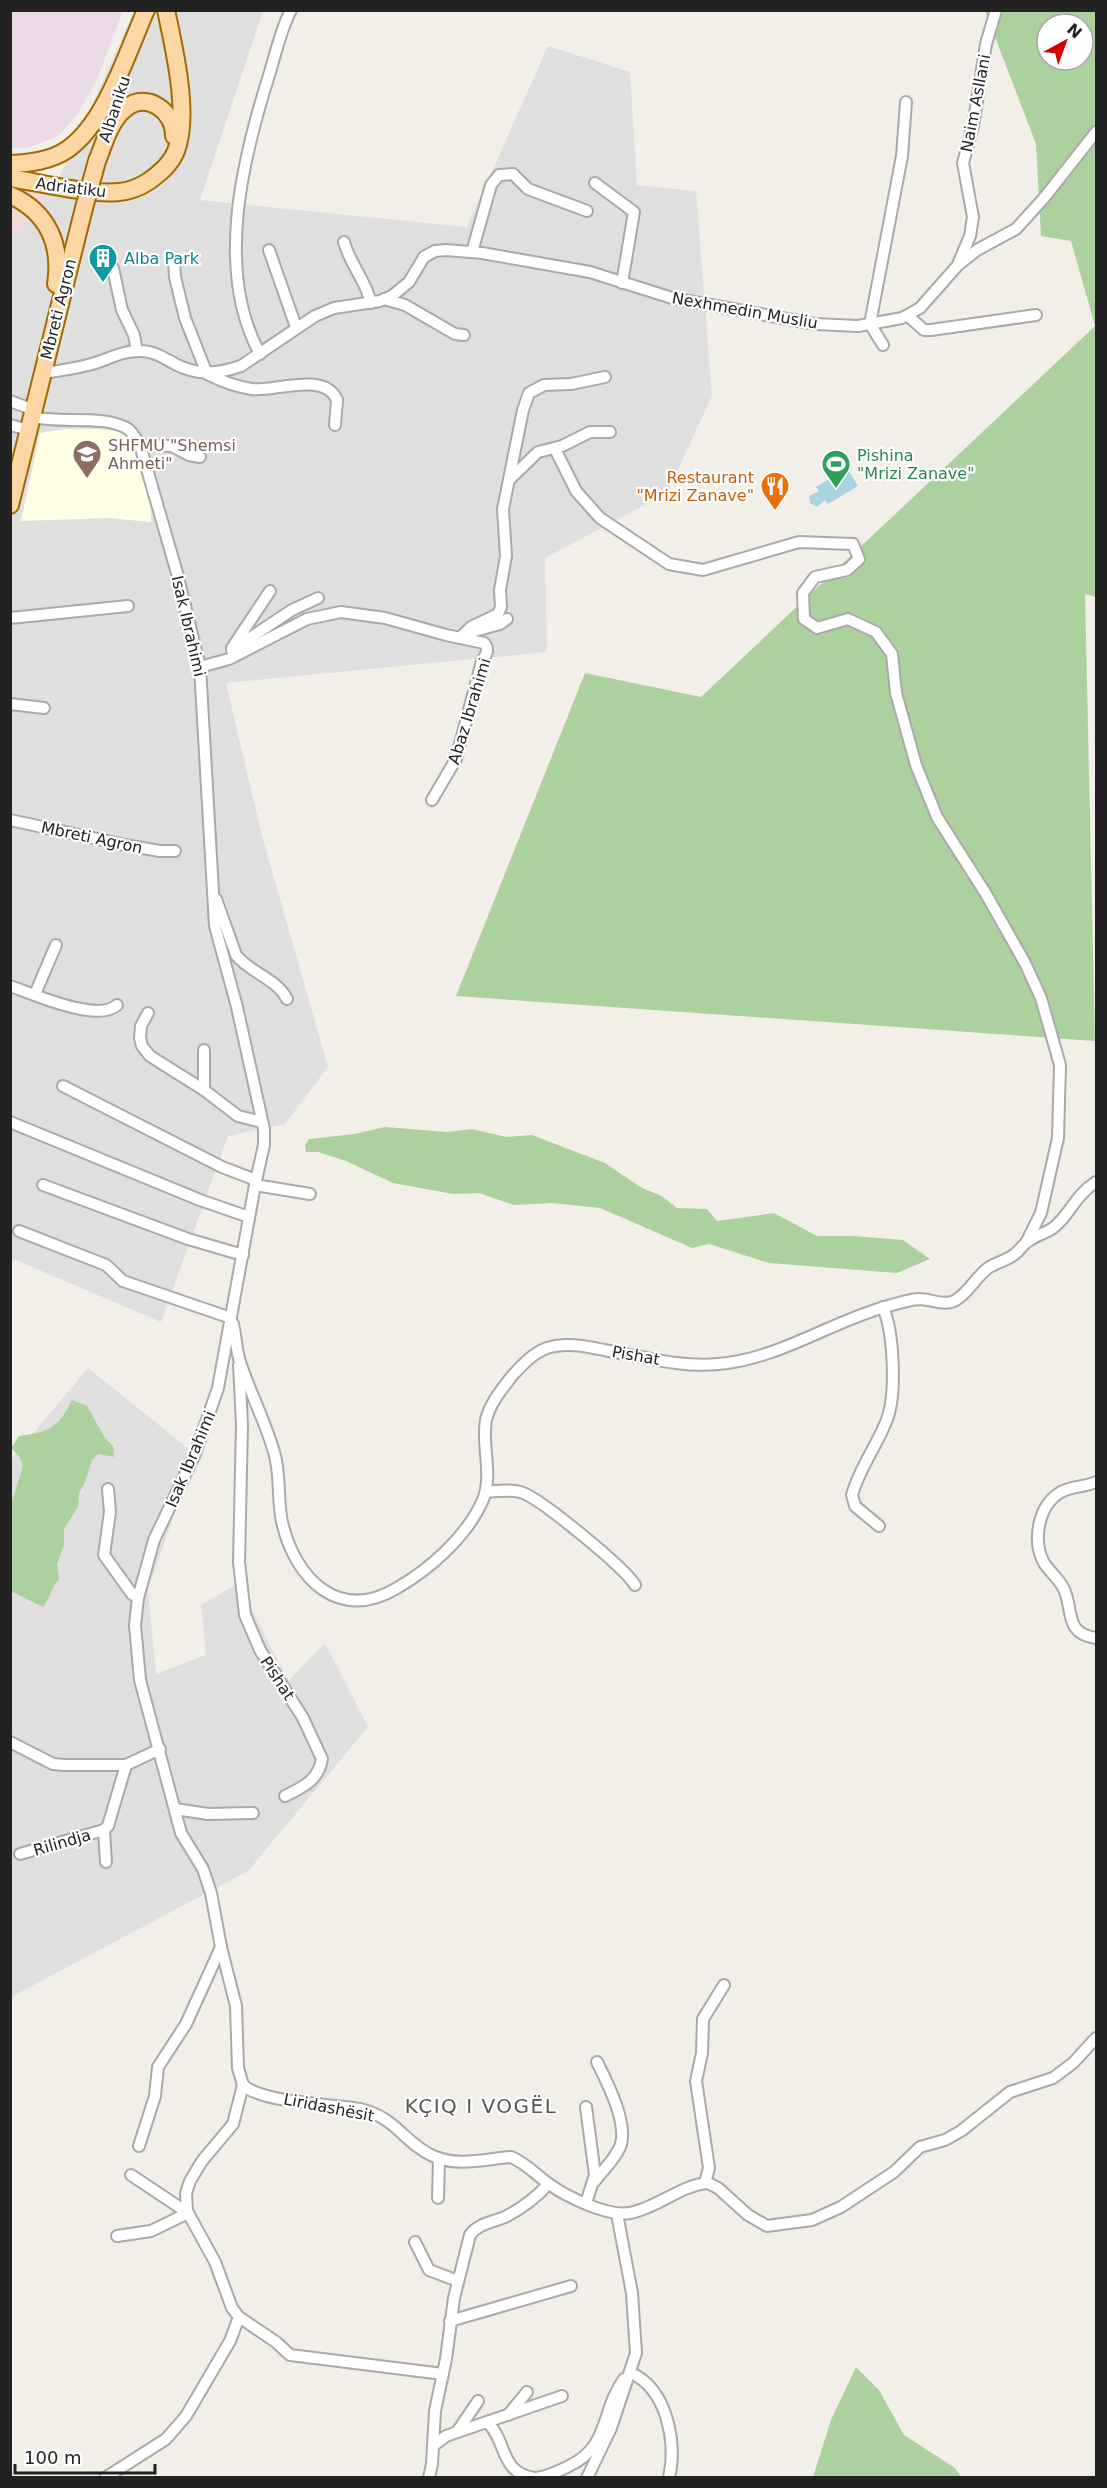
<svg xmlns="http://www.w3.org/2000/svg" width="1107" height="2488" viewBox="0 0 1107 2488" font-family="'DejaVu Sans',sans-serif">
<style>
.residential{fill:#e0dfdf}
.commercial{fill:#f2dad9}
.industrial{fill:#ebdbe8}
.education{fill:#ffffe5}
.forest{fill:#add19e;fill-rule:evenodd}
.water{fill:#aad3df}
.lines{fill:none;stroke-linecap:round;stroke-linejoin:round}
.minor-casing{stroke:#a9a9a9;stroke-width:14}
.primary-casing{stroke:#a06b00;stroke-width:20}
.minor{stroke:#fff;stroke-width:10}
.primary{stroke:#fcd6a4;stroke-width:16}
.primary-bridge-casing{stroke:#a06b00;stroke-width:20;stroke-linecap:butt}
.primary-bridge{stroke:#fcd6a4;stroke-width:16}
.labels{text-anchor:middle;stroke-width:4.5;stroke-linejoin:round;paint-order:stroke}
.street-label{font-size:16px;fill:#222;stroke:#fff}
.culture-label{font-size:16px;fill:#0d838f;stroke:#fff;text-anchor:start}
.education-label{font-size:16px;fill:#785e54;stroke:#fff;text-anchor:start}
.leisure-label{font-size:16px;fill:#27864d;stroke:#fff;text-anchor:start}
.food-label{font-size:16px;fill:#c56008;stroke:#fff;text-anchor:end}
.quarter-label{font-size:20px;letter-spacing:1.5px;fill:#555;stroke:#fff}
</style>
<rect width="100%" height="100%" fill="#f2efe9"/>
<g class="residential">
<polygon points="134,11 263,11 200,200 467,227 548,46 630,72 637,185 696,191 712,396 667,493 545,558 547,652 226,683 262,836 328,1067 285,1124 228,1136 161,1322 11,1258 11,233 15,234 56,185"/>
<polygon points="88,1368 195,1454 148,1590 156,1674 206,1655 201,1605 239,1583 288,1681 325,1643 368,1727 248,1871 11,1997 11,1460"/>
</g>
<polygon class="commercial" points="11,175 56,185 15,234 11,233"/>
<polygon class="industrial" points="10,11 123,11 96,82 77,115 58,136 28,148 11,148"/>
<polygon class="education" points="64,429 97,429 122,432 129,437 151,499 151,522 108,518 21,521 40,433"/>
<g class="forest">
<path d="M985 11H1096V597L1085 594 1095 1041 456 996 585 673 701 697 1095 326 1071 241 1041 236 1036 144ZM1047 24H1083V60H1047Z"/>
<polygon points="385,1127 447,1132 472,1129 506,1137 532,1135 605,1163 642,1188 662,1196 677,1208 707,1209 717,1221 774,1213 817,1236 854,1236 903,1240 930,1259 897,1273 769,1263 709,1244 692,1248 600,1208 552,1203 514,1205 479,1193 453,1194 393,1183 346,1161 318,1152 306,1152 305,1145 309,1139 354,1134"/>
<path d="M72 1400 87 1406 105 1438 113 1446 114 1457 98 1454 92 1460 85 1482 79 1493 78 1507 64 1529V1545L57 1564 59 1579C51 1587 50 1598 43 1607L11 1591V1505L23 1466 19 1456 11 1448 19 1436C49 1432 58 1428 72 1400Z"/>
<polygon points="856,2367 879,2390 904,2435 955,2468 961,2477 813,2477 831,2420"/>
</g>
<polygon class="water" points="847,468 858,486 828,504 825,500 817,507 810,503 809,496 819,491 816,487"/>
<g class="lines">
<g class="minor-casing">
<g id="minor">
<polyline points="595,183 634,212 622,283"/>
<path d="M344 242C350 264 366 281 371 303"/>
<polyline points="269,250 296,327"/>
<polyline points="472,252 491,185 499,175 513,174 528,189 587,211"/>
<path d="M174 260 175 277 185 318 207 374C221 381 237 387 252 389 274 392 325 371 337 400L335 425"/>
<polyline points="959,262 970,236 973,217 963,163 973,126 986,44 996,10"/>
<polyline points="113,268 122,310 134,335 137,351"/>
<polyline points="384,299 405,305 455,334 464,335"/>
<polyline points="908,316 924,330 931,330 1036,315"/>
<polyline points="883,345 870,324 902,156 906,102"/>
<path d="M260 354C214 270 243 157 270 72 276 52 281 29 291 10"/>
<path d="M42 373C58 371 73 369 88 365 106 361 122 350 141 351 154 351 164 358 175 364 198 376 217 374 241 366L315 316 334 308 380 301 392 296 409 282 424 257 435 251 446 250 482 253 590 272 672 298 815 324 858 326 902 318 920 308 958 265 977 250 1016 229 1044 198 1096 132"/>
<polyline points="10,401 34,410"/>
<path d="M33 417C61 424 104 414 128 429 133 433 136 439 140 445L177 573 200 667 215 926 237 1007 264 1129V1145L255 1185 218 1388 195 1454 154 1540 138 1598 135 1625 140 1680 181 1833 203 1869 211 1893 221 1947 236 2006 238 2068 243 2085"/>
<polyline points="10,425 29,430"/>
<polyline points="140,445 172,446 189,455 200,457"/>
<polyline points="555,449 576,491 600,518 669,564 703,570 799,542 853,544 859,559 847,570 815,577 803,593 804,619 817,628 848,619 876,632 892,654 896,693 916,765 937,817 986,894 1025,963 1041,998 1060,1065 1058,1138 1041,1213 1027,1241"/>
<polyline points="509,480 538,452 562,446 590,432 610,432"/>
<polyline points="10,618 128,606"/>
<polyline points="471,632 500,624 507,619"/>
<polyline points="460,638 471,627 498,614 501,607 500,590 506,556 503,509 523,410 529,393 544,385 571,384 605,377"/>
<polyline points="232,648 270,591"/>
<polyline points="232,650 292,610 318,598"/>
<path d="M200 667 229 659 307 619 341 612 385 618 446 635 484 643C490 650 486 655 482 661L456 759 432 800"/>
<polyline points="10,704 44,708"/>
<polyline points="10,820 125,845 160,851 175,851"/>
<path d="M216 899 236 955C250 973 276 978 287 999"/>
<path d="M10 986C33 994 98 1023 117 1005"/>
<polyline points="35,994 56,945"/>
<polyline points="148,1013 141,1026 140,1038 142,1046 150,1056 204,1090 238,1116 262,1122"/>
<polyline points="204,1050 204,1090"/>
<polyline points="63,1086 222,1167 256,1180"/>
<polyline points="10,1122 200,1200 249,1217"/>
<polyline points="43,1185 188,1239 243,1255"/>
<polyline points="255,1185 310,1194"/>
<polyline points="19,1231 106,1265 123,1281 231,1318"/>
<path d="M233 1324C236 1336 236 1350 240 1362 250 1392 265 1421 274 1452 281 1474 277 1499 282 1522 295 1579 339 1623 397 1588 430 1569 466 1537 482 1502 494 1476 481 1447 486 1420 490 1403 502 1389 512 1376 522 1365 533 1353 547 1348 565 1342 585 1346 604 1350 641 1356 681 1368 718 1364 779 1359 830 1322 888 1306 898 1303 908 1300 919 1299 932 1299 944 1307 956 1300 969 1292 976 1277 988 1268 997 1262 1009 1260 1016 1253 1021 1249 1024 1243 1030 1240 1037 1235 1046 1233 1053 1228 1070 1215 1075 1195 1096 1182"/>
<path d="M239 1365 242 1425 239 1562 245 1615 260 1650 303 1718 322 1759C318 1781 303 1787 285 1796"/>
<path d="M1096 1482C1085 1487 1071 1486 1061 1492 1038 1505 1032 1541 1044 1563 1050 1572 1059 1579 1064 1589 1074 1612 1064 1633 1096 1638"/>
<polyline points="108,1489 110,1512 104,1555 132,1594 138,1598"/>
<path d="M486 1492C498 1491 512 1489 523 1493 542 1500 624 1567 635 1585"/>
<path d="M879 1526 855 1506 852 1495C859 1469 876 1447 886 1422 897 1396 894 1334 883 1307"/>
<polyline points="10,1742 53,1764 64,1765 126,1765 160,1749"/>
<polyline points="175,1809 208,1814 253,1813"/>
<polyline points="20,1854 104,1830"/>
<polyline points="106,1862 104,1830 108,1826 126,1765"/>
<path d="M243 2085C262 2103 332 2104 360 2109 396 2117 404 2143 433 2156 457 2167 486 2159 511 2157 526 2163 536 2175 549 2184 567 2197 608 2217 630 2213 657 2208 681 2185 708 2183L718 2188 748 2215 767 2226 812 2220 841 2207 894 2172 920 2147 945 2140 961 2131 1010 2092 1053 2078 1073 2063 1096 2038"/>
<polyline points="243,2085 233,2124 202,2161 190,2181 186,2193 187,2211 215,2262 232,2308 239,2317 276,2342 290,2355 443,2374"/>
<polyline points="586,2107 595,2175 586,2203"/>
<polyline points="139,2146 155,2096 158,2067 186,2024 221,1947"/>
<polyline points="131,2175 188,2213"/>
<path d="M595 2181C603 2170 615 2159 620 2147 629 2124 607 2082 597 2062"/>
<polyline points="705,2183 709,2168 696,2081 702,2053 703,2019 724,1985"/>
<polyline points="438,2198 439,2158"/>
<polyline points="117,2236 151,2231 188,2213"/>
<polyline points="415,2242 429,2270 458,2281"/>
<polyline points="450,2321 571,2286"/>
<path d="M631 2373C667 2389 677 2442 669 2478"/>
<polyline points="508,2415 527,2392"/>
<path d="M487 2422C508 2442 499 2473 535 2478"/>
<polyline points="457,2432 478,2401"/>
<polyline points="433,2446 446,2436 562,2396"/>
<polyline points="105,2478 166,2439 186,2416 230,2341 239,2317"/>
<path d="M429 2478 432 2464 435 2411 446 2359 454 2298 470 2235C478 2223 495 2222 507 2216 522 2208 537 2197 548 2184"/>
<path d="M536 2478C546 2477 557 2472 567 2467 611 2447 600 2412 624 2379"/>
<polyline points="587,2478 611,2428 636,2353 632,2293 617,2214"/>
</g>
</g>
<g class="primary-casing">
<g id="primary">
<path d="M97 161C104 144 110 120 126 108 147 91 175 112 174 136"/>
<path d="M10 164C30 163 51 161 68 149 106 122 127 53 146 10"/>
<path d="M10 178C42 183 88 195 119 192 131 191 140 187 149 181 160 173 171 164 176 151 190 114 174 48 166 10"/>
<path d="M10 195C48 212 62 245 56 284"/>
<polyline points="10,505 84,208"/>
</g>
</g>
<use href="#minor" class="minor"/>
<use href="#primary" class="primary"/>
<g class="primary-bridge-casing">
<polyline id="primary-bridge" points="84,208 97,161"/>
</g>
<use href="#primary-bridge" class="primary-bridge"/>
</g>
<defs>
<g id="building-pin" transform="scale(1.5)"><path d="M0 17L-7.5 6A9.5 9.5 0 1 1 7.5 6Z" fill="#0f9aa8" stroke="#fff"/><path d="M-4-6H4V6H1V3H-1V6H-4ZM-2.5-4.3h1.7v1.8h-1.7ZM.8-4.3h1.7v1.8H.8ZM-2.5-1h1.7V.8h-1.7ZM.8-1h1.7V.8H.8Z" fill="#fff"/></g>
<g id="school-pin" transform="scale(1.5)"><path d="M0 17L-7.5 6A9.5 9.5 0 1 1 7.5 6Z" fill="#8d6e63" stroke="#fff"/><path d="M0-5L7-2L0 1L-7-2ZM-4 1L0 2.5L4 1V4Q0 6-4 4Z" fill="#fff"/></g>
<g id="stadium-pin" transform="scale(1.5)"><path d="M0 17L-7.5 6A9.5 9.5 0 1 1 7.5 6Z" fill="#2e9e5b" stroke="#fff"/><path d="M0-5a6.5 5 0 1 0 0 10a6.5 5 0 1 0 0-10ZM-3.5-1.8h7v3.6h-7Z" fill="#fff"/></g>
<g id="restaurant-pin" transform="scale(1.5)"><path d="M0 17L-7.5 6A9.5 9.5 0 1 1 7.5 6Z" fill="#e8710a" stroke="#fff"/><path d="M-5-6h1v4h1v-4h1v4h1v-4h1v5L-1.5 .5V6h-2V.5L-5-1ZM5-6V6H3V1.5H1.5Q1.5-4 5-6Z" fill="#fff"/></g>
</defs>
<g fill-rule="evenodd">
<use href="#building-pin" x="103" y="258"/>
<use href="#school-pin" x="87" y="454"/>
<use href="#stadium-pin" x="836" y="464"/>
<use href="#restaurant-pin" x="775" y="486"/>
</g>
<g class="labels">
<g class="street-label">
<text transform="translate(975 103) rotate(-79)" y="6">Naim Asllani</text>
<text transform="translate(114 109) rotate(-72)" y="6">Albaniku</text>
<text transform="translate(71 187) rotate(7)" y="6">Adriatiku</text>
<text transform="translate(58 309) rotate(-76)" y="6">Mbreti Agron</text>
<text transform="translate(745 310) rotate(10)" y="6">Nexhmedin Musliu</text>
<text transform="translate(189 626) rotate(77)" y="6">Isak Ibrahimi</text>
<text transform="translate(469 711) rotate(-73)" y="6">Abaz Ibrahimi</text>
<text transform="translate(92 837) rotate(12)" y="6">Mbreti Agron</text>
<text transform="translate(636 1355) rotate(10)" y="6">Pishat</text>
<text transform="translate(190 1459) rotate(-67)" y="6">Isak Ibrahimi</text>
<text transform="translate(278 1678) rotate(57)" y="6">Pishat</text>
<text transform="translate(62 1842) rotate(-16)" y="6">Rilindja</text>
<text transform="translate(329 2107) rotate(11)" y="6">Liridashësit</text>
</g>
<g class="culture-label">
<text x="124" y="264">Alba Park</text>
</g>
<g class="education-label">
<text x="108" y="451">SHFMU "Shemsi<tspan x="108" dy="18">Ahmeti"</tspan></text>
</g>
<g class="leisure-label">
<text x="857" y="461">Pishina<tspan x="857" dy="18">"Mrizi Zanave"</tspan></text>
</g>
<g class="food-label">
<text x="754" y="483">Restaurant<tspan x="754" dy="18">"Mrizi Zanave"</tspan></text>
</g>
<g class="quarter-label">
<text x="481" y="2113">KÇIQ I VOGËL</text>
</g>
</g>
<rect width="1107" height="2488" fill="none" stroke="#222222" stroke-width="24"/>
<g transform="translate(1065 42) rotate(41)"><circle r="28" fill="#ffffff" stroke="#a7a7a7" stroke-width="1.5"/>
<path d="M0-4.5L10 22L0 15L-10 22Z" fill="#d40000"/>
<text y="-9" font-size="16" font-weight="bold" text-anchor="middle" fill="#222222">N</text>
</g>
<path d="M15 2464v9h140v-9" fill="none" stroke="#222222" stroke-width="3"/>
<text x="24" y="2464" font-size="18" fill="#222222" stroke="#ffffff" stroke-width="4.5" paint-order="stroke">100 m</text>
</svg>
